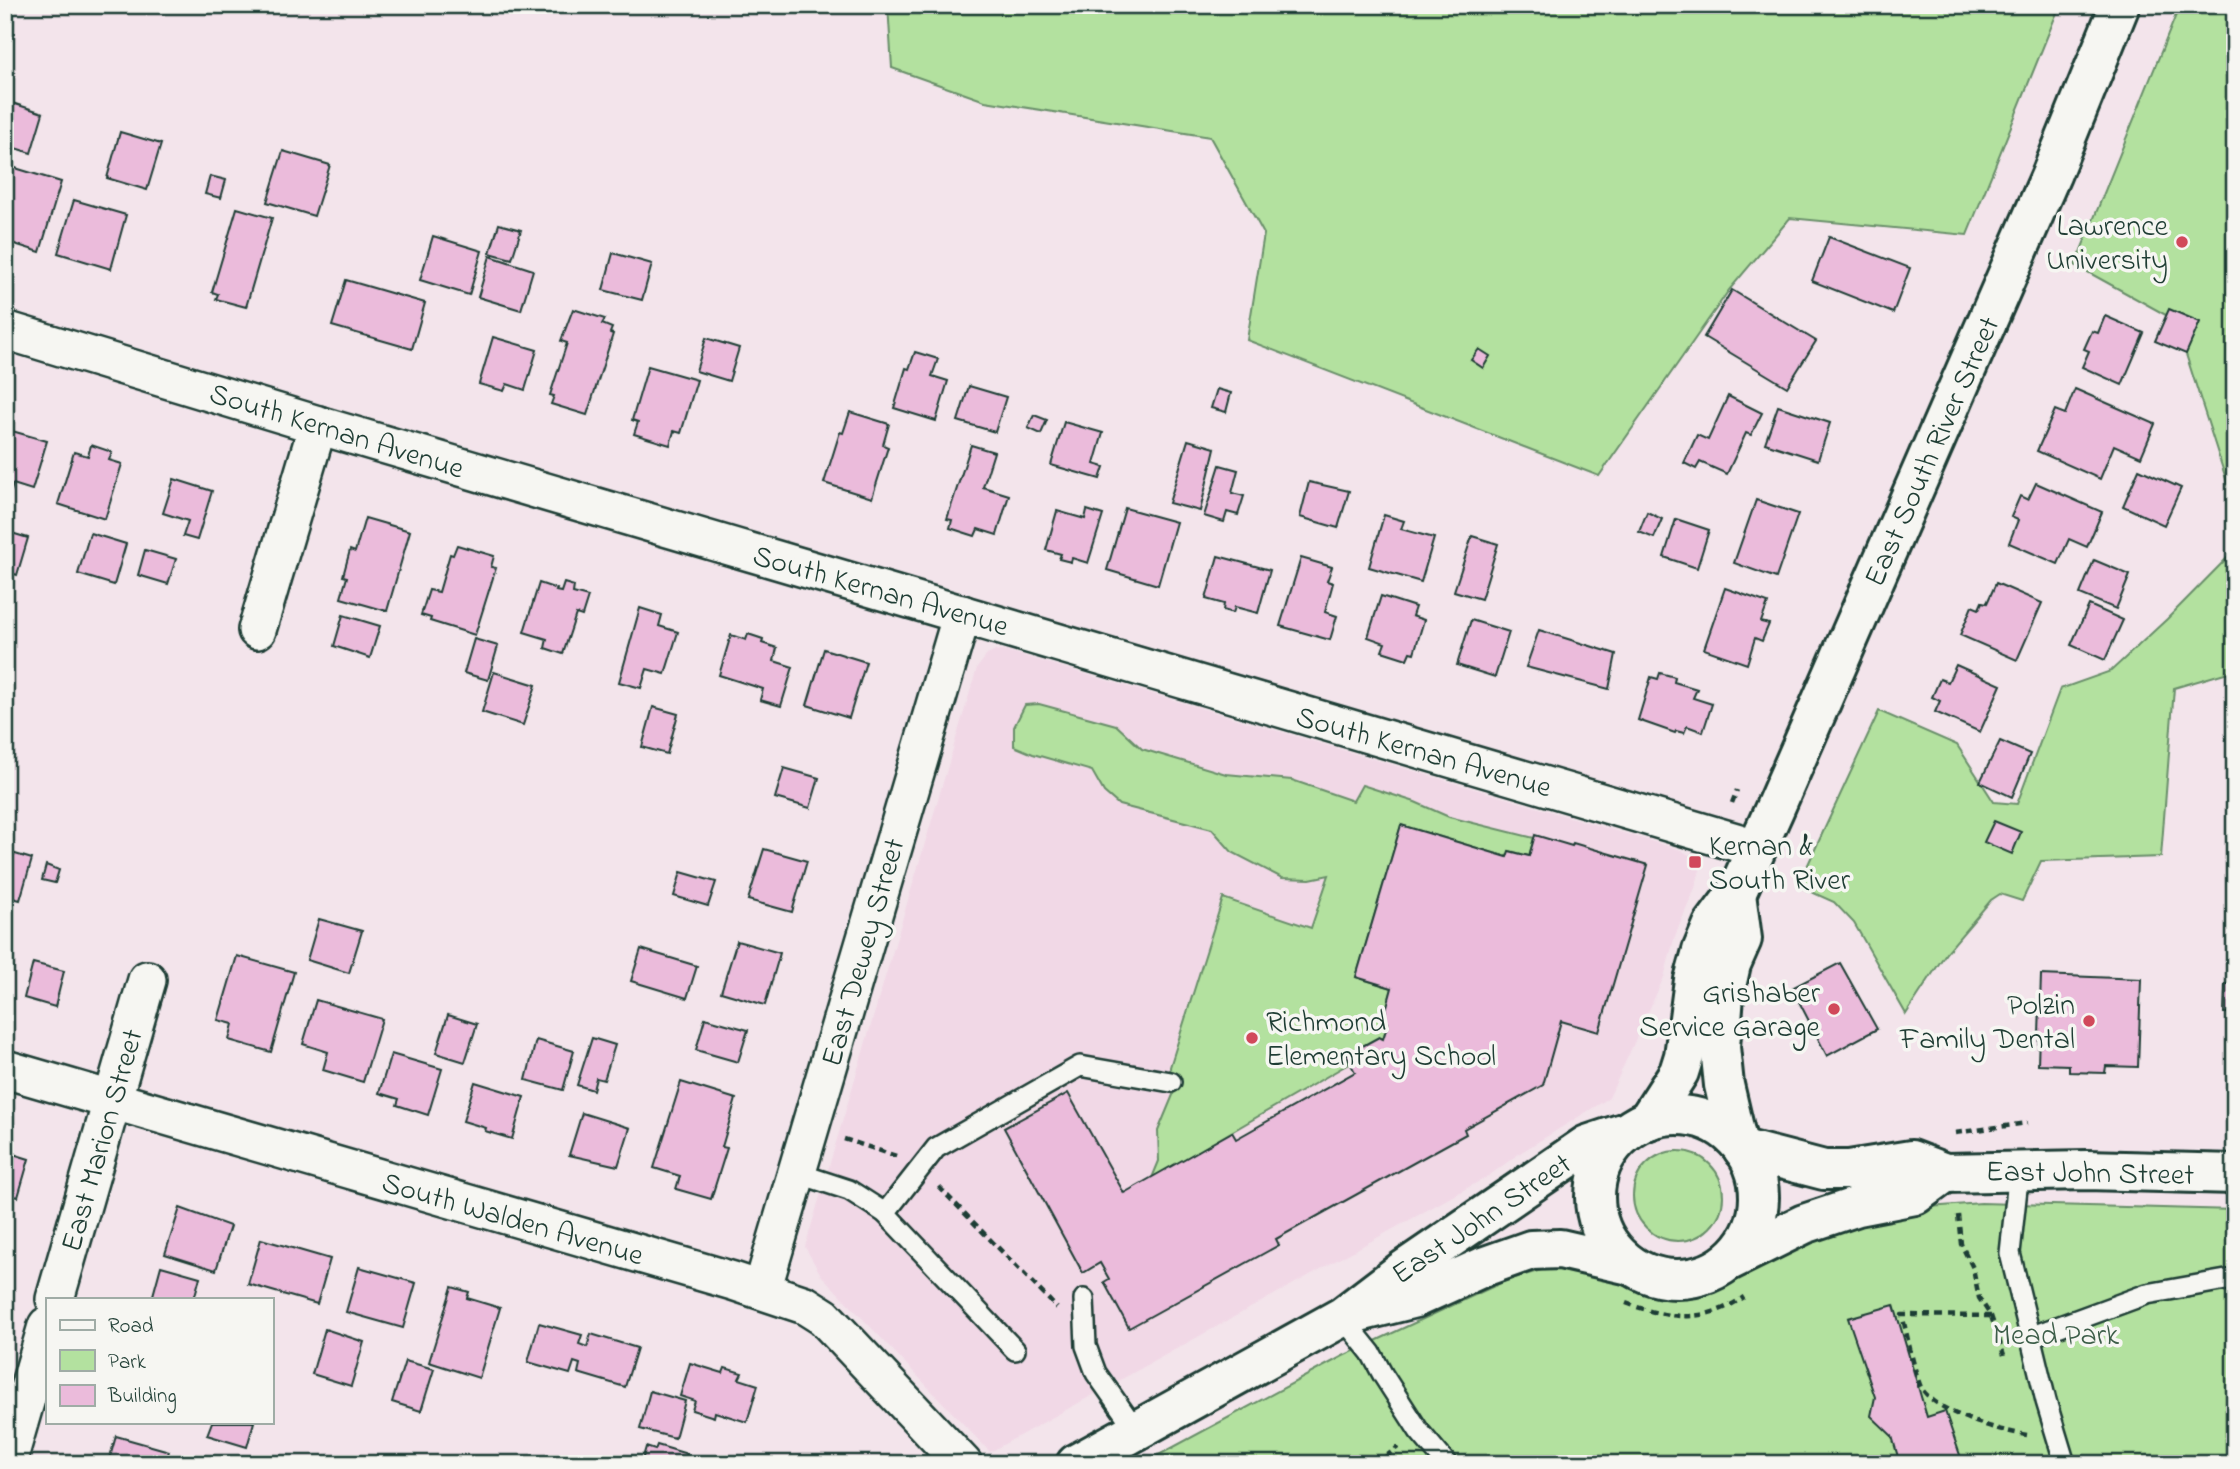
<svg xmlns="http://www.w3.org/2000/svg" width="2240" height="1469" viewBox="0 0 2240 1469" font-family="'Indie Flower',sans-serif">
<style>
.built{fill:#f1d8e6}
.green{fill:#b3e19f;stroke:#698f6a;stroke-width:2}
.building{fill:#ebbbdb;stroke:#1f3d34;stroke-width:2}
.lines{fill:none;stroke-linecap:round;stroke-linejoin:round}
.lane-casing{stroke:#1f3d34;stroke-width:24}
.street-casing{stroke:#1f3d34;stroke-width:42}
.secondary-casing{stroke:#1f3d34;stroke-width:44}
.path{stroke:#1f3d34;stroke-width:4.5;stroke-dasharray:7 5;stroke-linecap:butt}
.lane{stroke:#f6f6f2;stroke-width:19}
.street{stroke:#f6f6f2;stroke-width:37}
.secondary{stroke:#f6f6f2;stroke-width:38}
.poi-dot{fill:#d1495b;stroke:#f6f6f2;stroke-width:2.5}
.labels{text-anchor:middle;stroke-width:7;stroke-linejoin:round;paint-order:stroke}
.poi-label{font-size:30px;fill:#1f3d34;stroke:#f6f6f2;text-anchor:end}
.street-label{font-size:30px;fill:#1f3d34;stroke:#f6f6f2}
.park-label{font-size:30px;fill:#3d5e49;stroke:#f6f6f2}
</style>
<rect width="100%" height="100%" fill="#f3e4eb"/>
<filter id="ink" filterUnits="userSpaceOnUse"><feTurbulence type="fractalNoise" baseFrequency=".0143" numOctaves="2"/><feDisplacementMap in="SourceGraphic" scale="14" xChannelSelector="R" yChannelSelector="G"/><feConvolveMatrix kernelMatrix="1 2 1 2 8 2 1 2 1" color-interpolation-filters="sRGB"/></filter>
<g filter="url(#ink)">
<polygon class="built" points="995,651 1007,651 1681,850 1702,863 1695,888 1675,936 1664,977 1609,1098 1520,1153 1487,1177 990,1452 821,1275 805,1247 977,668 987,655"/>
<g class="green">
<polygon points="888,5 2060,5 1967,235 1790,218 1729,290 1599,476 1247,340 1264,234 1210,137 985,101 892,68"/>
<polygon points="2180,5 2235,5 2235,507 2175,320 2075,265"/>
<polygon points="2235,550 2235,670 2174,688 2161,857 2041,861 2022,901 2000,894 1991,900 1946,953 1906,1014 1854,923 1834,902 1798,886 1879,711 1957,745 1994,802 2017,804 2060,689 2111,671 2167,619"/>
<polygon points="1039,704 1116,725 1142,749 1226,774 1292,780 1353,801 1362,785 1415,802 1449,817 1534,838 1529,856 1510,851 1507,857 1401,825 1356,977 1392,988 1383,1021 1388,1023 1383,1039 1350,1063 1152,1178 1159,1161 1158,1131 1173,1095 1170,1067 1223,898 1311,928 1329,875 1310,879 1282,878 1232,852 1212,829 1119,805 1104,792 1092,771 1033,754 1014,746 1014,727 1025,705"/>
<circle cx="1678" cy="1196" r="45"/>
<polygon points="1981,1203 2235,1210 2235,1464 1142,1464 1343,1356 1505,1281 1551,1267 1604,1275 1650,1295 1695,1294 1735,1280 1796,1244 1916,1208"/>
</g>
<g class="building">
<polygon points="6,101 43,113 31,153 5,145"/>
<polygon points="120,132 161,144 147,190 107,178"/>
<polygon points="283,151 330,165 314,216 267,202"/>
<polygon points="12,167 61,182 40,252 5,241 5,189"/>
<polygon points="210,176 226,180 221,198 205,194"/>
<polygon points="74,200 126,215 111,269 58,253"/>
<polygon points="237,208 272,218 246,307 216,299 218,294 212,292"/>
<polygon points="499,224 521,230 512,259 490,253"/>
<polygon points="433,236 482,251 469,295 420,280"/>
<polygon points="1829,237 1910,268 1893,313 1812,281"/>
<polygon points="613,253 652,264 642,300 603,290"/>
<polygon points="490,256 533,270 521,310 478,297"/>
<polygon points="346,280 425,303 412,349 332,326"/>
<polygon points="1732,290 1816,341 1787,387 1704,337"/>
<polygon points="573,309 605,319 602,324 612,328 610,333 613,334 587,415 551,404 554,396 550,395 567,343 561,341"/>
<polygon points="2169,309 2200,322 2186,354 2155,341"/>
<polygon points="2105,316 2144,333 2122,385 2082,367 2089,351 2084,349 2092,331 2098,333"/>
<polygon points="493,337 537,350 525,390 507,384 504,391 479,384"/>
<polygon points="706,338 739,348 729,381 696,371"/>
<polygon points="1479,349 1490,356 1483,368 1471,360"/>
<polygon points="915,352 938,359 932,376 948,381 936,421 894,408 906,368 909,369"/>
<polygon points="648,366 697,380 681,433 674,431 670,445 634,434 638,422 632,420"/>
<polygon points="969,386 1006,397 995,432 958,421"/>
<polygon points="1217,389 1231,393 1226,412 1211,408"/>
<polygon points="2075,389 2155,424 2141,457 2114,445 2100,479 2037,451 2055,410 2065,414"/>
<polygon points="1728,396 1762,413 1751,435 1746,433 1727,474 1700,462 1696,469 1684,463 1697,435 1708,440"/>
<polygon points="1778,406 1830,423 1818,460 1765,443"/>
<polygon points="850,412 889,424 883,445 888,447 872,498 824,483 840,432 843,433"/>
<polygon points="1034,415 1047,420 1041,434 1028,428"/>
<polygon points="1064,422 1103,433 1094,464 1104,467 1100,479 1051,465"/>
<polygon points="5,429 47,441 32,490 13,484 11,491 5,489"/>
<polygon points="1188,440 1215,448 1200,511 1169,503"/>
<polygon points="91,445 112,452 109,460 122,464 105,519 58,504 74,452 88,456"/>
<polygon points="971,445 994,452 983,487 1009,495 997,535 978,529 975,536 950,528 952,520 947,519"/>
<polygon points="1220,465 1238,470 1232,493 1244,496 1238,515 1227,512 1224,522 1204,516"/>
<polygon points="2139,469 2181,488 2164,525 2123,506"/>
<polygon points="174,479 212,491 197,540 183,536 188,521 163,513"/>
<polygon points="1309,482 1349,491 1338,528 1300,517"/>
<polygon points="2036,483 2102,512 2087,547 2069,539 2058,564 2009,543 2018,520 2011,517 2020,496 2028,500"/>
<polygon points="1756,500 1798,514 1776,578 1734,563"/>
<polygon points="1125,508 1176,522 1158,585 1107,570"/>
<polygon points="1087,510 1103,515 1088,563 1072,558 1071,562 1059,559 1061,554 1046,550 1057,511 1085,519"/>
<polygon points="1647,512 1662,519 1654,538 1639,532"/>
<polygon points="1384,515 1404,521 1401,529 1434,538 1421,582 1369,567"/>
<polygon points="365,518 410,531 387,611 341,598 347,577 343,576 350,550 355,552"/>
<polygon points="1676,519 1709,530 1697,568 1664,557"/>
<polygon points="5,531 28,538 17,575 5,571"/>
<polygon points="90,533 126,544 114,585 78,574"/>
<polygon points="1472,536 1498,544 1481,599 1454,591"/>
<polygon points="457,545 494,556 491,567 496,568 475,635 430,621 431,618 421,615 429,590 439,592 450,554 453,555"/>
<polygon points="145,550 176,559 168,584 138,575"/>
<polygon points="1218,556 1270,570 1258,613 1235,607 1233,613 1223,610 1224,604 1206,599"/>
<polygon points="1301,558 1332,567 1327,581 1333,583 1325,612 1337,616 1330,640 1280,626"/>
<polygon points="2094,560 2130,575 2116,609 2080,594"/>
<polygon points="539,583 557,589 556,591 561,592 564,583 574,586 573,593 588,597 582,616 576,614 563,654 545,648 547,639 524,632"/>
<polygon points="1996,583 2042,603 2017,660 1960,635 1972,606 1979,609 1982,602 1987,603"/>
<polygon points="1725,588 1768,603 1761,622 1769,624 1762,641 1755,638 1747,664 1704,649"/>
<polygon points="1381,596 1415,607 1412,616 1424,620 1414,653 1410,652 1407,659 1382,651 1385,643 1368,637"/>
<polygon points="2089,605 2123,620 2105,660 2071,645"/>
<polygon points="640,608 662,615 659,626 678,632 665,674 647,669 641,688 619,682"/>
<polygon points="343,615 380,626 370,658 334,646"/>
<polygon points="1471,620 1509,632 1495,677 1457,665"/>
<polygon points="1539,630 1616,654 1609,689 1526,667"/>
<polygon points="748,634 763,639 762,643 777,648 774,661 793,667 781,706 760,700 763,689 719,675 731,635 746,640"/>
<polygon points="474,639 498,646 488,680 464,673"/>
<polygon points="824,649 866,662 849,718 807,705"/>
<polygon points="1956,665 2001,685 1980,732 1935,712 1940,701 1932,697 1940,679 1948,682"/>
<polygon points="494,672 536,685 523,725 482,712"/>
<polygon points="1660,673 1675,677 1674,682 1697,689 1693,698 1712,704 1703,732 1687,726 1684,733 1676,731 1675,733 1638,720 1651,677 1658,679"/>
<polygon points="653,707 678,714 667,754 642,747"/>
<polygon points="2000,741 2030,754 2012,797 1980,782"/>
<polygon points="784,768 819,778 810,808 775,798"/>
<polygon points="1994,821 2021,832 2012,854 1984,842"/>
<polygon points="1401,825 1507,857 1509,851 1529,856 1535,835 1572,846 1573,843 1648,865 1599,1032 1561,1021 1543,1085 1464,1129 1466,1134 1276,1239 1279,1245 1129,1328 1104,1282 1109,1279 1100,1263 1083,1273 1004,1128 1068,1093 1124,1193 1232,1132 1236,1139 1355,1072 1346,1055 1379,1037 1383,1039 1388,1023 1383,1021 1392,988 1356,977"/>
<polygon points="764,849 807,861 792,912 748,900"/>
<polygon points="5,851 32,859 20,900 5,896"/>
<polygon points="46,865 59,870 55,883 42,880"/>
<polygon points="681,872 716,882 708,906 674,896"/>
<polygon points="319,919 362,931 349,973 307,960"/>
<polygon points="737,941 780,953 765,1005 721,992"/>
<polygon points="641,949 697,966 687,998 631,981"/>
<polygon points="237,956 294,972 271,1052 229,1040 233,1024 218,1020"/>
<polygon points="33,963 64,971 55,1007 24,998"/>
<polygon points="1840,963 1877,1029 1827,1056 1792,988"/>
<polygon points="2041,975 2141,979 2138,1067 2106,1066 2105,1073 2069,1072 2069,1065 2038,1064"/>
<polygon points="2225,984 2235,984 2235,1013 2224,1013"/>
<polygon points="316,1000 382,1019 363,1082 323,1070 328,1052 303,1044"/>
<polygon points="448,1015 477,1024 465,1062 436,1053"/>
<polygon points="705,1018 748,1030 738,1062 696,1050"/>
<polygon points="592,1038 615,1045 604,1080 596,1078 593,1090 577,1085"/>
<polygon points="536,1040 574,1051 563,1090 526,1080"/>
<polygon points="391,1054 442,1069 428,1115 397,1105 399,1099 379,1093"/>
<polygon points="475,1082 524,1097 512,1139 485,1131 486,1128 463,1121"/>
<polygon points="681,1082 736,1099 722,1147 727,1148 711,1199 676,1189 680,1176 654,1168"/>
<polygon points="582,1113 630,1128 618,1166 569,1155"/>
<polygon points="5,1148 11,1150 10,1153 29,1159 18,1197 5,1194"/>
<polygon points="180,1208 230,1226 216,1270 165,1254"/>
<polygon points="261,1239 330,1259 317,1304 248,1284"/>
<polygon points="161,1266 200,1277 194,1299 152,1299"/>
<polygon points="359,1267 416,1283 403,1328 346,1312"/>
<polygon points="452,1287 469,1292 467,1298 500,1308 479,1378 429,1362"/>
<polygon points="1894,1305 1927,1417 1945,1411 1963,1464 1900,1464 1892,1436 1871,1416 1875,1397 1848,1318"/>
<polygon points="539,1323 582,1335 579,1344 587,1347 591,1334 637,1348 625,1387 578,1373 580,1364 574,1362 570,1374 528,1362"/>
<polygon points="325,1329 364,1342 351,1386 312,1374"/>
<polygon points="405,1361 434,1369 421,1411 392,1402"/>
<polygon points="690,1363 723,1373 725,1368 742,1373 739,1379 758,1385 747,1422 715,1412 714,1417 692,1410 695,1401 680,1396"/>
<polygon points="650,1391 685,1401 675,1438 640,1429"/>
<polygon points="212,1422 254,1422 247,1447 207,1435"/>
<polygon points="116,1436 169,1451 165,1464 108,1464"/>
<polygon points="657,1445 687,1454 684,1464 641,1464 646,1447 655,1450"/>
</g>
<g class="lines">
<g class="lane-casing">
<g id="lane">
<polyline points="2019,1170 2010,1253 2046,1401 2065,1464"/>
<polyline points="797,1173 849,1190 885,1213 1015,1350"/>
<polyline points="885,1213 936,1148 1080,1066 1171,1082"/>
<polyline points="1084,1299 1086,1346 1096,1373 1136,1430"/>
<polyline points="1342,1317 1371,1353 1383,1375 1419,1431 1447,1464"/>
<polyline points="2030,1337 2147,1294 2226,1280 2235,1281"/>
</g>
</g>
<g class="street-casing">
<g id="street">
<polyline points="5,330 318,425 1756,848"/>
<polyline points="257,630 318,425"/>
<polyline points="5,1069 733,1281 805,1305 824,1317 963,1464"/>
<polyline points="762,1290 962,614"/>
<polyline points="55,1299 147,980"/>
<polyline points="7,1464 47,1326"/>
</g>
</g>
<g class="secondary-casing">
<g id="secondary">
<polyline points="1736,894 1742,939 1731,964 1724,995 1720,1047 1724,1085 1737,1141"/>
<circle cx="1677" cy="1197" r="82"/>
<polyline points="1648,1120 1679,1072 1684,1056 1694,980 1702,951 1713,925 1736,894 1774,810 2051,175 2120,5"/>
<polyline points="1743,1149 1824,1170 1849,1170 1911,1160 1945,1173 2087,1170 2235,1174"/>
<polyline points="1729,1261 1804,1224 1858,1206 1915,1195 1945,1173"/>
<polyline points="1359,1312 1415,1298 1483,1267 1531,1250 1560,1249 1630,1265"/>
<polyline points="1076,1464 1342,1317 1401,1272 1587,1145 1626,1132"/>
</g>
</g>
<g class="path">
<polyline points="1732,803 1737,790"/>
<polyline points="1955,1133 2027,1123"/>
<polyline points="844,1139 896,1156"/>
<polyline points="939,1187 1057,1308"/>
<polyline points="1958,1215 1961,1244 1973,1268 1979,1298 1991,1316 2004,1355"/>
<path d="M1626 1303C1669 1319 1703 1324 1744 1297"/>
<path d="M1991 1316 1902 1315C1906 1329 1916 1380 1922 1389 1939 1414 1999 1431 2027 1435"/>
<polyline points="1376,1464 1398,1447"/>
</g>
<use href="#lane" class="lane"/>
<use href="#street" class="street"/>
<use href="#secondary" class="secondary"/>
</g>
</g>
<g class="poi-dot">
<circle cx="2182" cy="242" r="7"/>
<rect x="1688" y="855" width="14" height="14" rx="3.5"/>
<circle cx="1834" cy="1009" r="7"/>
<circle cx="2089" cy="1021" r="7"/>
<circle cx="1252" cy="1038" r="7"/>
</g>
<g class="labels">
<g class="poi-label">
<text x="2168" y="235">Lawrence<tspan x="2168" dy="34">University</tspan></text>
<text x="1709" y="855" text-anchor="start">Kernan &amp;<tspan x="1709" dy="34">South River</tspan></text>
<text x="1820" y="1002">Grishaber<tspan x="1820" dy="34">Service Garage</tspan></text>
<text x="2075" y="1014">Polzin<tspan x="2075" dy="34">Family Dental</tspan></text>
<text x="1266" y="1031" text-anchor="start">Richmond<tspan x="1266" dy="34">Elementary School</tspan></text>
</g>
<g class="street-label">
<text transform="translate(337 430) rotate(17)" y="10">South Kernan Avenue</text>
<text transform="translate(1931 451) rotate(-66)" y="10">East South River Street</text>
<text transform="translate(881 590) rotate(16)" y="10">South Kernan Avenue</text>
<text transform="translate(1424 751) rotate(16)" y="10">South Kernan Avenue</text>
<text transform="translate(862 952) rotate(-74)" y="10">East Dewey Street</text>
<text transform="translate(101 1140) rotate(-74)" y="10">East Marion Street</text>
<text transform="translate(2090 1172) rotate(1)" y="10">East John Street</text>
<text transform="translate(513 1218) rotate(16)" y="10">South Walden Avenue</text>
<text transform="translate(1481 1218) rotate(-34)" y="10">East John Street</text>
</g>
<g class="park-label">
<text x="2056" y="1344">Mead Park</text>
</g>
</g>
<rect width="2240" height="1469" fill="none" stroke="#f6f6f2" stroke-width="28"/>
<rect x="14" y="14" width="2212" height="1441" fill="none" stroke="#1f3d34" stroke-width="2.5" filter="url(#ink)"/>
<rect x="46" y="1298" width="228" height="126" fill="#f6f6f2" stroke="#a0aca6" stroke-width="2"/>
<rect x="60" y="1320" width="35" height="10" fill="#f6f6f2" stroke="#a0aca6" stroke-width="2"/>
<text x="108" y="1332" font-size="21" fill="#1f3d34">Road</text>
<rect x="60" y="1350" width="35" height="21" fill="#b3e19f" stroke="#a0aca6" stroke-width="2"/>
<text x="108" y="1368" font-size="21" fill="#1f3d34">Park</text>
<rect x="60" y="1385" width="35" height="21" fill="#ebbbdb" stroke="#a0aca6" stroke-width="2"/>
<text x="108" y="1402" font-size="21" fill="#1f3d34">Building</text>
</svg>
